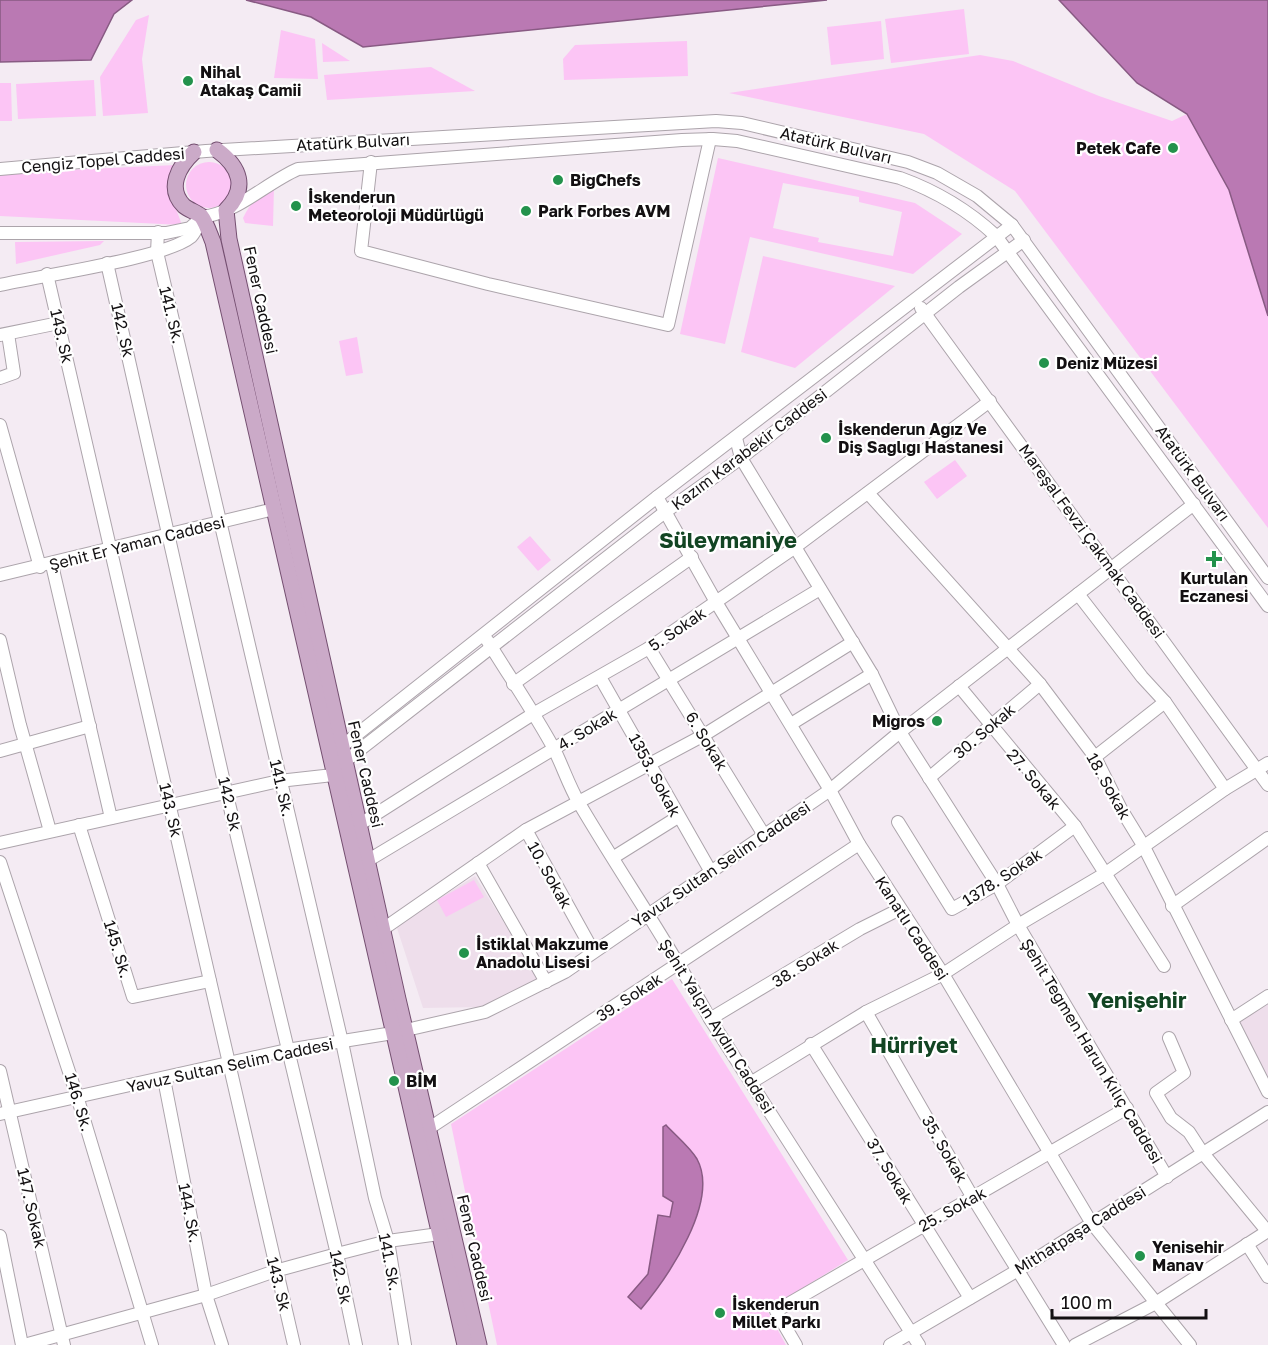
<svg xmlns="http://www.w3.org/2000/svg" width="1268" height="1345" viewBox="0 0 1268 1345" font-family="'Golos Text',sans-serif">
<style>
.built{fill:#eedeeb}
.green{fill:#fcc5f5;fill-rule:evenodd}
.water{fill:#ba79b3;stroke:#885a83;stroke-width:1.5}
.lines{fill:none;stroke-linecap:round;stroke-linejoin:round}
.minor-casing{stroke:#aca4ab;stroke-width:14}
.major-casing{stroke:#744f70;stroke-width:17}
.minor{stroke:#fff;stroke-width:12}
.major{stroke:#cbaac8;stroke-width:15}
.poi-dot{fill:#23924c;stroke:#fff;stroke-width:2}
.labels{text-anchor:middle;stroke-width:4.5;stroke-linejoin:round;paint-order:stroke}
.poi-label{font-size:16px;font-weight:bold;fill:#131012;stroke:#fff;text-anchor:start}
.street-label{font-size:16px;fill:#131012;stroke:#fff}
.district-label{font-size:22px;font-weight:bold;fill:#124523;stroke:#fff}
</style>
<rect width="100%" height="100%" fill="#f4ebf3"/>
<g class="built">
<polygon points="475,876 540,981 481,1007 423,1008 396,925"/>
<polygon points="1268,1001 1268,1084 1231,1023"/>
</g>
<g class="green">
<polygon points="964,9 969,54 891,63 885,19"/>
<polygon points="149,15 142,59 148,113 103,116 100,77 136,20"/>
<polygon points="881,21 884,59 831,65 827,27"/>
<polygon points="281,30 315,39 318,79 274,78"/>
<polygon points="687,41 688,76 564,80 563,59 575,45"/>
<polygon points="322,43 350,61 323,62"/>
<polygon points="980,55 1013,61 1099,96 1172,121 1187,114 1229,190 1268,316 1268,528 1015,191 924,134 729,93"/>
<polygon points="431,67 475,91 327,100 324,75"/>
<polygon points="94,80 96,116 18,119 16,84"/>
<polygon points="0,83 11,83 12,121 0,121"/>
<path d="M718 158 915 203 962 234 913 274 750 237 725 344 680 334ZM783 183 859 197V202L902 212 893 256 818 242 819 238 773 228Z"/>
<circle cx="209" cy="185" r="23"/>
<polygon points="176,165 169,190 182,225 0,216 0,173"/>
<path d="M274 187 273 226 245 223 243 218C250 203 259 194 274 187Z"/>
<polygon points="104,241 100,245 16,264 15,242"/>
<polygon points="763,256 895,286 795,368 741,352"/>
<polygon points="357,337 363,373 346,376 339,341"/>
<polygon points="955,460 967,476 937,499 924,482"/>
<polygon points="530,536 551,560 538,571 517,547"/>
<polygon points="474,880 484,897 446,917 437,900"/>
<polygon points="672,979 848,1260 767,1310 786,1345 497,1345 451,1124"/>
</g>
<g class="water">
<polygon points="0,0 132,0 114,14 91,60 0,62"/>
<polygon points="246,0 827,0 363,47 311,17"/>
<polygon points="1059,0 1268,0 1268,316 1229,190 1187,114 1137,83"/>
<path d="M666 1125C675 1135 690 1147 697 1159 720 1201 668 1277 641 1309L628 1297 648 1274 658 1215 670 1217 673 1202 663 1196V1127Z"/>
</g>
<g class="lines">
<g class="minor-casing">
<g id="minor">
<polyline points="371,162 361,251 488,284 668,325 710,139"/>
<polyline points="0,169 206,151 716,121 742,123 908,162 937,173 977,196 1012,225 1268,578"/>
<path d="M202 217C237 213 266 183 298 169L682 140 713 139 737 141 900 178C936 191 968 210 996 236L1268 606"/>
<polyline points="158,232 157,252 342,1042 375,1198 388,1241 405,1345"/>
<polyline points="0,233 166,233 190,228 199,220"/>
<polyline points="107,263 226,791 337,1254 356,1345"/>
<polyline points="47,274 294,1345"/>
<path d="M0 285C38 276 166 258 191 237 196 232 199 223 202 217"/>
<polyline points="921,308 1268,785"/>
<polyline points="0,335 59,323"/>
<polyline points="0,378 14,373 8,334"/>
<polyline points="0,425 40,567"/>
<polyline points="736,438 741,458 872,674 900,732 997,884 1018,925 1167,1177"/>
<polyline points="868,493 1040,684 1095,757 1121,809 1143,845 1268,1092"/>
<polyline points="657,497 716,602 830,790 859,844 943,974 1091,1222 1190,1345"/>
<polyline points="52,565 111,818"/>
<polyline points="0,575 274,509"/>
<polyline points="1078,594 1142,677 1165,702 1225,789"/>
<polyline points="0,640 20,725 50,831"/>
<path d="M487 640C509 676 534 712 554 749 563 767 569 786 579 803 622 876 670 945 710 1019L919 1345"/>
<polyline points="649,648 764,835"/>
<polyline points="600,677 711,872"/>
<polyline points="513,684 692,557"/>
<polyline points="959,686 1075,826 1164,966"/>
<polyline points="791,724 872,674"/>
<polyline points="0,751 90,726"/>
<polyline points="336,751 657,497 1012,225"/>
<polyline points="1095,757 1165,702"/>
<polyline points="339,766 665,512 741,458 959,287 1024,240"/>
<polyline points="929,778 1040,684"/>
<polyline points="898,822 952,909 997,884 1075,826"/>
<polyline points="79,825 133,997 210,981"/>
<polyline points="354,828 533,714 649,648 794,548 990,401"/>
<polyline points="526,830 593,951"/>
<polyline points="0,843 279,781 342,774"/>
<polyline points="614,857 678,817"/>
<polyline points="0,862 77,1096 152,1345"/>
<polyline points="478,863 546,982"/>
<polyline points="362,867 367,861 820,589"/>
<polyline points="1172,906 1268,838"/>
<polyline points="376,934 526,830 704,735 853,642"/>
<polyline points="866,1012 973,1198 1064,1345"/>
<polyline points="710,1019 860,929 900,909"/>
<polyline points="1231,1020 1268,996"/>
<polyline points="1169,1038 1184,1073 1156,1093 1171,1118 1189,1132 1202,1152 1267,1231"/>
<polyline points="811,1044 970,1298"/>
<polyline points="0,1071 64,1345"/>
<polyline points="164,1079 206,1295 222,1345"/>
<polyline points="752,1082 866,1012 943,974 1018,925 1106,873 1225,789 1268,763"/>
<polyline points="0,1114 287,1050 393,1033 485,1012 565,972 830,790 900,732 1194,504"/>
<polyline points="428,1129 859,844"/>
<polyline points="0,1236 22,1345"/>
<polyline points="1247,1244 1268,1277"/>
<polyline points="24,1345 206,1295 275,1271 337,1254 388,1241 439,1234"/>
<polyline points="796,1345 776,1311 1127,1108"/>
<polyline points="890,1345 1020,1269 1268,1112"/>
<polyline points="1075,1345 1154,1304 1268,1231"/>
</g>
</g>
<g class="major-casing">
<g id="major">
<path d="M217 150C240 167 248 188 226 210L229 239 398 999 479 1345"/>
<path d="M194 152C179 166 166 188 184 206 189 210 196 212 201 216 206 222 210 235 213 242L465 1345"/>
</g>
</g>
<use href="#minor" class="minor"/>
<use href="#major" class="major"/>
</g>
<g class="poi-dot">
<circle cx="188" cy="81" r="6"/>
<circle cx="1173" cy="148" r="6"/>
<circle cx="558" cy="180" r="6"/>
<circle cx="296" cy="206" r="6"/>
<circle cx="526" cy="211" r="6"/>
<circle cx="1044" cy="363" r="6"/>
<circle cx="826" cy="438" r="6"/>
<path d="M1211 550h6v6h6v6h-6v6h-6v-6h-6v-6h6z"/>
<circle cx="937" cy="721" r="6"/>
<circle cx="464" cy="953" r="6"/>
<circle cx="394" cy="1081" r="6"/>
<circle cx="1140" cy="1256" r="6"/>
<circle cx="720" cy="1313" r="6"/>
</g>
<g class="labels">
<g class="poi-label">
<text x="200" y="78">Nihal<tspan x="200" dy="18">Atakaş Camii</tspan></text>
<text x="1161" y="154" text-anchor="end">Petek Cafe</text>
<text x="570" y="186">BigChefs</text>
<text x="308" y="203">İskenderun<tspan x="308" dy="18">Meteoroloji Müdürlüğü</tspan></text>
<text x="538" y="217">Park Forbes AVM</text>
<text x="1056" y="369">Deniz Müzesi</text>
<text x="838" y="435">İskenderun Ağız Ve<tspan x="838" dy="18">Diş Sağlığı Hastanesi</tspan></text>
<text x="1214" y="584" text-anchor="middle">Kurtulan<tspan x="1214" dy="18">Eczanesi</tspan></text>
<text x="925" y="727" text-anchor="end">Migros</text>
<text x="476" y="950">İstiklal Makzume<tspan x="476" dy="18">Anadolu Lisesi</tspan></text>
<text x="406" y="1087">BİM</text>
<text x="1152" y="1253">Yenisehir<tspan x="1152" dy="18">Manav</tspan></text>
<text x="732" y="1310">İskenderun<tspan x="732" dy="18">Millet Parkı</tspan></text>
</g>
<g class="street-label">
<text transform="translate(353 142) rotate(-3)" y="6">Atatürk Bulvarı</text>
<text transform="translate(836 145) rotate(13)" y="6">Atatürk Bulvarı</text>
<text transform="translate(103 160) rotate(-5)" y="6">Cengiz Topel Caddesi</text>
<text transform="translate(261 300) rotate(78)" y="6">Fener Caddesi</text>
<text transform="translate(172 315) rotate(76)" y="6">141. Sk.</text>
<text transform="translate(123 330) rotate(77)" y="6">142. Sk</text>
<text transform="translate(62 336) rotate(77)" y="6">143. Sk</text>
<text transform="translate(749 449) rotate(-37)" y="6">Kazım Karabekir Caddesi</text>
<text transform="translate(1193 473) rotate(54)" y="6">Atatürk Bulvarı</text>
<text transform="translate(1092 541) rotate(54)" y="6">Mareşal Fevzi Çakmak Caddesi</text>
<text transform="translate(137 543) rotate(-14)" y="6">Şehit Er Yaman Caddesi</text>
<text transform="translate(677 629) rotate(-34)" y="6">5. Sokak</text>
<text transform="translate(587 729) rotate(-31)" y="6">4. Sokak</text>
<text transform="translate(984 731) rotate(-40)" y="6">30. Sokak</text>
<text transform="translate(707 741) rotate(59)" y="6">6. Sokak</text>
<text transform="translate(366 774) rotate(77)" y="6">Fener Caddesi</text>
<text transform="translate(655 775) rotate(62)" y="6">1353. Sokak</text>
<text transform="translate(1034 779) rotate(50)" y="6">27. Sokak</text>
<text transform="translate(1109 786) rotate(61)" y="6">18. Sokak</text>
<text transform="translate(282 788) rotate(77)" y="6">141. Sk.</text>
<text transform="translate(230 804) rotate(77)" y="6">142. Sk</text>
<text transform="translate(171 810) rotate(77)" y="6">143. Sk</text>
<text transform="translate(721 864) rotate(-34)" y="6">Yavuz Sultan Selim Caddesi</text>
<text transform="translate(550 875) rotate(61)" y="6">10. Sokak</text>
<text transform="translate(1002 877) rotate(-33)" y="6">1378. Sokak</text>
<text transform="translate(912 928) rotate(57)" y="6">Kanatlı Caddesi</text>
<text transform="translate(118 949) rotate(73)" y="6">145. Sk.</text>
<text transform="translate(805 963) rotate(-32)" y="6">38. Sokak</text>
<text transform="translate(629 997) rotate(-33)" y="6">39. Sokak</text>
<text transform="translate(717 1026) rotate(58)" y="6">Şehit Yalçın Aydın Caddesi</text>
<text transform="translate(1092 1051) rotate(59)" y="6">Şehit Teğmen Harun Kılıç Caddesi</text>
<text transform="translate(230 1065) rotate(-12)" y="6">Yavuz Sultan Selim Caddesi</text>
<text transform="translate(79 1102) rotate(73)" y="6">146. Sk.</text>
<text transform="translate(945 1149) rotate(60)" y="6">35. Sokak</text>
<text transform="translate(890 1171) rotate(59)" y="6">37. Sokak</text>
<text transform="translate(32 1208) rotate(77)" y="6">147. Sokak</text>
<text transform="translate(952 1209) rotate(-29)" y="6">25. Sokak</text>
<text transform="translate(190 1213) rotate(79)" y="6">144. Sk.</text>
<text transform="translate(1080 1230) rotate(-32)" y="6">Mithatpaşa Caddesi</text>
<text transform="translate(475 1248) rotate(77)" y="6">Fener Caddesi</text>
<text transform="translate(390 1262) rotate(79)" y="6">141. Sk.</text>
<text transform="translate(341 1277) rotate(78)" y="6">142. Sk</text>
<text transform="translate(279 1284) rotate(76)" y="6">143. Sk</text>
</g>
<g class="district-label">
<text x="728" y="548">Süleymaniye</text>
<text x="1137" y="1008">Yenişehir</text>
<text x="914" y="1053">Hürriyet</text>
</g>
</g>
<path d="M1052 1309v9h154v-9" fill="none" stroke="#131012" stroke-width="3"/>
<text x="1061" y="1309" font-size="18" fill="#131012" stroke="#ffffff" stroke-width="4.5" paint-order="stroke">100 m</text>
</svg>
